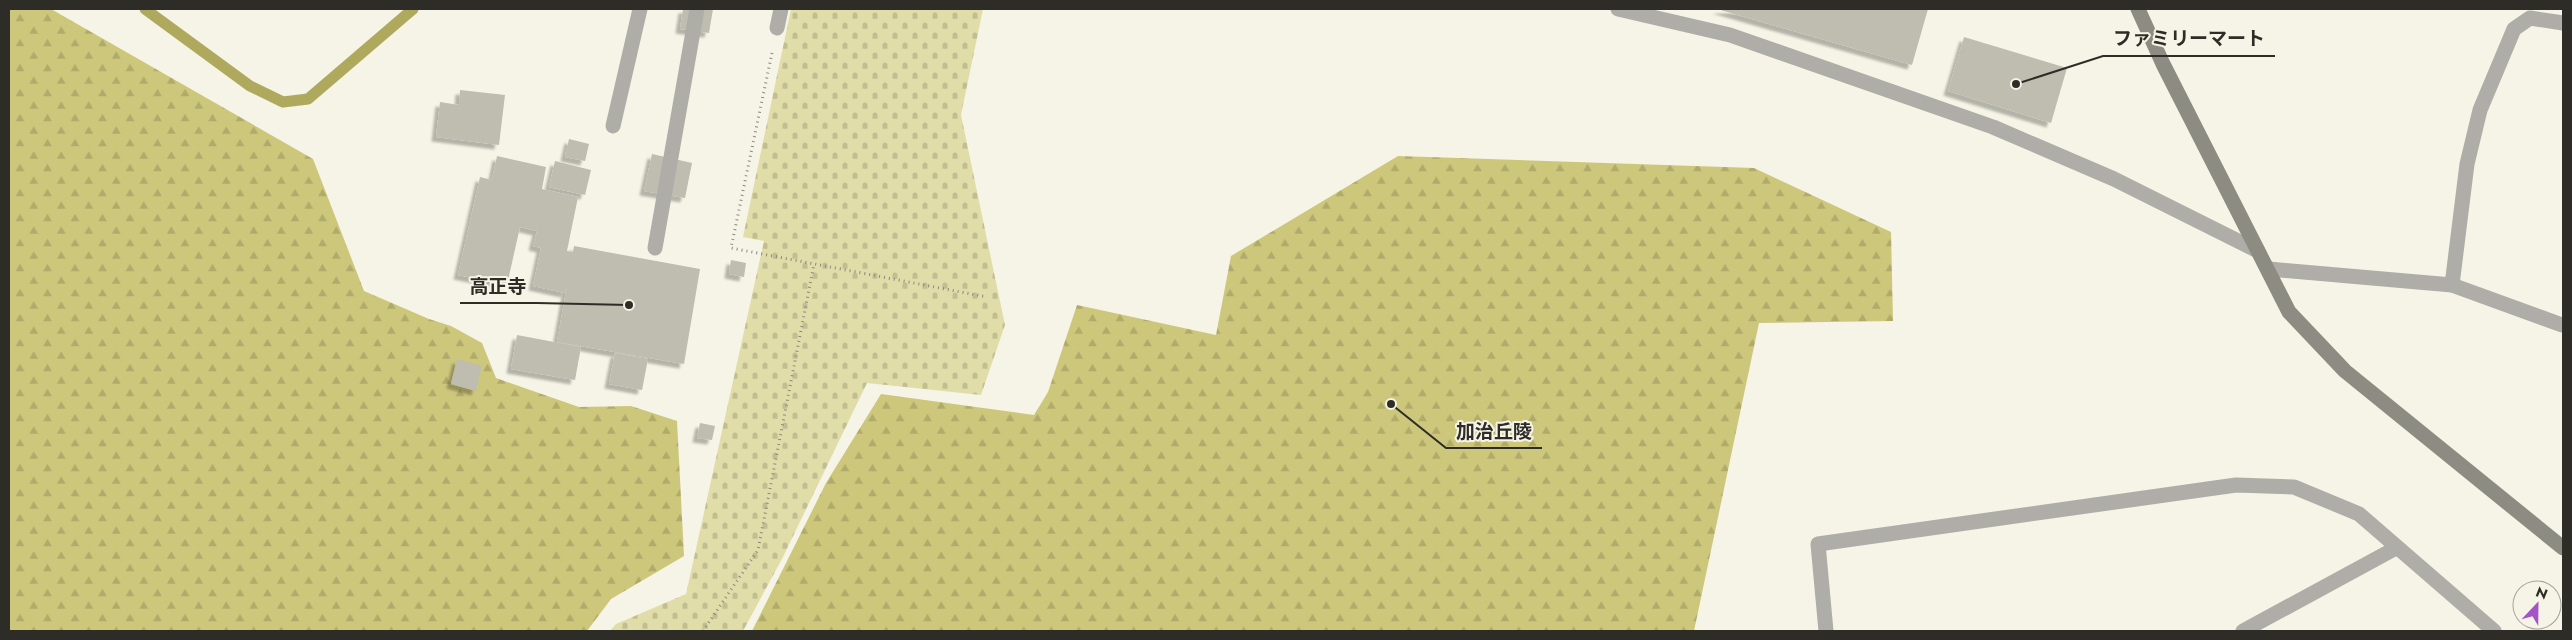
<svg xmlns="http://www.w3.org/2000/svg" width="2572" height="640" viewBox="0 0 2572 640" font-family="Jost,'Noto Sans JP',sans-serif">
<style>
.forest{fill:url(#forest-firs)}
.cemetery{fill:url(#cemetery-stones)}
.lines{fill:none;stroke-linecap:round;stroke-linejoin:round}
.stream{stroke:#afa95e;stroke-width:11}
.building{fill:#bebdb0;filter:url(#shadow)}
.path{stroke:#8a8980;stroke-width:3;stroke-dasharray:1 4;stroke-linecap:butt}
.lane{stroke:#aeada7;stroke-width:15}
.street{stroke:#aeada7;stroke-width:15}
.secondary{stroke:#8c8c83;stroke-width:15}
.leader{fill:none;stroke:#2d2c27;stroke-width:2}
.callout-dot{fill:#2d2c27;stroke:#f5f4e6;stroke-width:2}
.callout-label{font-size:19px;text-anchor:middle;font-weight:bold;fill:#2d2c27;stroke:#f5f4e6;stroke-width:4;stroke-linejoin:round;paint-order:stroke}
</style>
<defs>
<pattern id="forest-firs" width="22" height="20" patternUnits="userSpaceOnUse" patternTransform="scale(1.25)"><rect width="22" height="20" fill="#cdc77b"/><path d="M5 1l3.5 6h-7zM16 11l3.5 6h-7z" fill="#b0ab6a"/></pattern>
<pattern id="cemetery-stones" width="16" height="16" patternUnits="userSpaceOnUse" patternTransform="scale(1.25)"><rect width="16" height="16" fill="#e1dda9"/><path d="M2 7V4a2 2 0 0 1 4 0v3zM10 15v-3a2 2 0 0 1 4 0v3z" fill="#c1be91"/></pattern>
<filter id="shadow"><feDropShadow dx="-4.5" dy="4.5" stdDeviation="1" flood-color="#0004"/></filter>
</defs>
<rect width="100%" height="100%" fill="#f5f4e6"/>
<g class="forest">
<polygon points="9,9 51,9 313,159 364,291 429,319 451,326 482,343 496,378 579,407 631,406 677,421 684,556 611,599 587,631 9,631"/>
<polygon points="1398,156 1754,168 1891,232 1893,321 1759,323 1694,631 752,631 826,483 881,394 1034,415 1048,392 1077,305 1216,335 1231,256"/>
</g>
<polygon class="cemetery" points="791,9 983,9 961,115 1005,325 981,395 867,383 783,557 743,631 610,631 616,624 686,594 764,241 743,237"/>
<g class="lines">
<polyline class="stream" points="145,9 250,86 283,102 308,99 413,9"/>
</g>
<g class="building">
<polygon points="683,9 713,9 709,33 680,29"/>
<polygon points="1717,9 1928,9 1912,65"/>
<polygon points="1964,37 2067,68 2051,123 1948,91"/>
<polygon points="460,90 505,95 499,145 436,137 440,102 459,105"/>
<polygon points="569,139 589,144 585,161 565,157"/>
<polygon points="652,154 692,163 685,198 644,191"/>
<polygon points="497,156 546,167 542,189 578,197 567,251 573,252 574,246 700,269 684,364 557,342 567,286 565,293 533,286 541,248 533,246 537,231 520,227 507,285 458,275 480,177 492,180"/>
<polygon points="555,161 591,170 585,195 549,187"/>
<polygon points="731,260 746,263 744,277 729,274"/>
<polygon points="517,335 581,347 575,380 511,369"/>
<polygon points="615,353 648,359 642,390 609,384"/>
<polygon points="457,359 482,366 476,391 451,384"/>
<polygon points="700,423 715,426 712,440 697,438"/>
</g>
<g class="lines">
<g class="path">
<polyline points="772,53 731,248 987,297"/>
<polyline points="703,631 758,550 814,264"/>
</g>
<g class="lane">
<polyline points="777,28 781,9"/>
<polyline points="613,126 640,9"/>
<polyline points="655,248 697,9"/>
<polyline points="2269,269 2452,285 2562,325"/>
<polyline points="2452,285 2467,164 2480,110 2514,29 2530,18 2563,23"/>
</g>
<g class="street">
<polyline points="1618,9 1730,35 1993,127 2114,179 2258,251"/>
<polyline points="1826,631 1818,544 2236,485 2294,487 2359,514 2494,631"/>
<polyline points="2243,631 2396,548"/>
</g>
<polyline class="secondary" points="2138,9 2163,64 2289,312 2345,371 2563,548"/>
</g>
<path class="leader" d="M2016 84L2103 56H2275M629 305L537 303H460M1391 404L1446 448H1542"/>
<g class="callout-dot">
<circle cx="2016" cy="84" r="5"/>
<circle cx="629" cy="305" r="5"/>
<circle cx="1391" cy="404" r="5"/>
</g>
<g class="callout-label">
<text x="2189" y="45">ファミリーマート</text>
<text x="498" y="293">高正寺</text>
<text x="1494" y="438">加治丘陵</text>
</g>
<rect width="2572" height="640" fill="none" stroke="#2d2c27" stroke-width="20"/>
<g transform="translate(2537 605) rotate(22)"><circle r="24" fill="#f5f4e6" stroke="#a5a49a"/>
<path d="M0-4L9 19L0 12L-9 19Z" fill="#a354c5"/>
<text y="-8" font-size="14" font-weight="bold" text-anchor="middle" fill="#2d2c27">N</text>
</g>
</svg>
